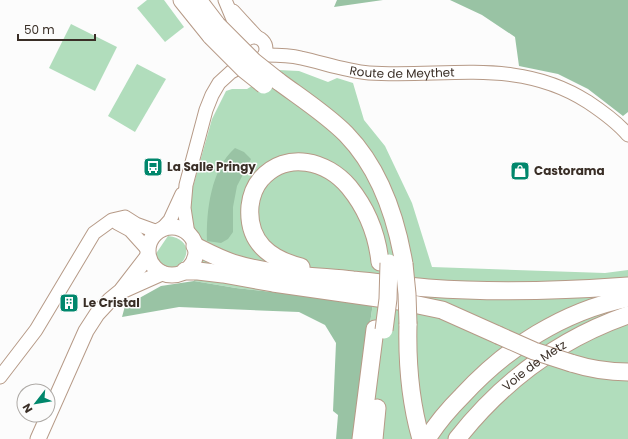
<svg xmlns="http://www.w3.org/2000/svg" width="628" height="439" viewBox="0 0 628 439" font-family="Poppins,sans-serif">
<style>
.green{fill:#b1ddbc}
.forest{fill:#99c3a4}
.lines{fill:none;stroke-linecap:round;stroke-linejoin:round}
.secondary-casing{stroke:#b69a87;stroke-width:15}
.primary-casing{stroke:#b69a87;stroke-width:17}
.highway-casing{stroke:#b69a87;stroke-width:19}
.secondary{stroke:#fff;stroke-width:13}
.primary{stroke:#fff;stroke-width:15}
.highway{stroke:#fff;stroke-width:17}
.highway-bridge-casing{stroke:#b69a87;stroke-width:19;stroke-linecap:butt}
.highway-bridge{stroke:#fff;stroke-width:17}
.labels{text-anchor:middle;stroke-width:3;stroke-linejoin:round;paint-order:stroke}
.street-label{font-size:12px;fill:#392e26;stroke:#fcfcfc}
.poi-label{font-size:12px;font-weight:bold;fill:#392e26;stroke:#fcfcfc;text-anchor:start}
</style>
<rect width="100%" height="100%" fill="#fcfcfc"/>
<g class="green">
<polygon points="147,0 164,0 184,27 165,42 137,8"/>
<polygon points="71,24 117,47 95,91 49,68"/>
<polygon points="137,64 166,79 135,132 108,116"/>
<polygon points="278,70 299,71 328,82 337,78 353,83 364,120 385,146 412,203 432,267 605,273 628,270 628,439 353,439 373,303 236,288 194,281 202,244 193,228 188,215 192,190 212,119 226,91 232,89 247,89"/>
<path d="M168 236C208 241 173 290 155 255Z"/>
</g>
<g class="forest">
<polygon points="337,0 383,0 334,7"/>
<polygon points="450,0 628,0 628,112 623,116 588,89 558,74 519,66 515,37 482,15"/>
<path d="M235 148 244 152 251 159 237 186 233 207V232L228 239 221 243 207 241C206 211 211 169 235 148Z"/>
<polygon points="194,281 236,288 373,303 353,439 336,439 338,415 333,411 336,343 325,325 299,312 179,307 122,317 125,306 161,286"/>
</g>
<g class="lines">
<g class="secondary-casing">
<g id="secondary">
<polyline points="225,0 243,43"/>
<polyline points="233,11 256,36"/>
<circle cx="254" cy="49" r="12"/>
<path id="s1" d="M265 55C277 55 289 55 301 58 324 63 345 71 369 73 447 78 518 57 588 102 603 112 617 122 628 135"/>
<polyline points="117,223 130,230 148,250"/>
<polyline points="161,230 170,220 182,194"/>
<polyline points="188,234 184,208 186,185 206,110 212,95 219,83 231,72 248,63"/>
<polyline points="0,377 36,330 94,233 112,220 125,217 136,224 158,232"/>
</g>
</g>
<g class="primary-casing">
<g id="primary">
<circle cx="172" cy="251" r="24"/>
<polyline points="124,290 162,273"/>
<polyline points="38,439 86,331 97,314 110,300 121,291 148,256"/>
</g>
</g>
<g class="highway-casing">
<g id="highway">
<polyline points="182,0 211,36"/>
<polyline points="198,0 217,25"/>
<path d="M278 81C301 98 326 114 346 134 380 169 396 217 404 264"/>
<path d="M195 246C207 252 220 259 233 263 271 275 314 276 353 280 378 282 403 286 428 288 495 293 561 291 628 286"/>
<path d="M301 267C270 259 247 242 250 206 251 197 255 186 261 179 287 150 327 161 349 187 367 209 377 234 380 262"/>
<polyline points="185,271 198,271 223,274 273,283 399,301 442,310 498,335"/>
<path d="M408 324C407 363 410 401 421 439"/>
<path d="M571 363C590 369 608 372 628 372"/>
<polyline points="361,439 375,329"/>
<polyline points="374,439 377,408"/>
<path d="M427 439C437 423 449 409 462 396 506 348 563 311 628 298"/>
<path id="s2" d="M457 439C502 382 559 339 628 315"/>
</g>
</g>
<use href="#secondary" class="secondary"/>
<use href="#primary" class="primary"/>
<use href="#highway" class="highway"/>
<g class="highway-bridge-casing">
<g id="highway-bridge">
<polyline points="217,25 254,62 278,81"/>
<polyline points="211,36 244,69 264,85"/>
<polyline points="404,264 407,294 408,324"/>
<polyline points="384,330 388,299 389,263"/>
<polyline points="498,335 534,351 571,363"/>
</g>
</g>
<use href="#highway-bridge" class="highway-bridge"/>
</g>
<defs>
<g id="bus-square" transform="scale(1)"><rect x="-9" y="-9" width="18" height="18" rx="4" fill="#00876c" stroke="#fcfcfc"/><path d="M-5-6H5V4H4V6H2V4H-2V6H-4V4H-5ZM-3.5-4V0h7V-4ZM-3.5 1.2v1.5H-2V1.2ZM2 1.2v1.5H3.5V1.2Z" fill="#fff"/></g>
<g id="shop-square" transform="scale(1)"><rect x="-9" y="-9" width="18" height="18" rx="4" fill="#00876c" stroke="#fcfcfc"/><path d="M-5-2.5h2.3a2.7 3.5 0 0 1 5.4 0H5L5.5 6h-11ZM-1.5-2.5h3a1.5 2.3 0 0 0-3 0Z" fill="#fff"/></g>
<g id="building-square" transform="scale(1)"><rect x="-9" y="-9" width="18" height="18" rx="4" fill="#00876c" stroke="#fcfcfc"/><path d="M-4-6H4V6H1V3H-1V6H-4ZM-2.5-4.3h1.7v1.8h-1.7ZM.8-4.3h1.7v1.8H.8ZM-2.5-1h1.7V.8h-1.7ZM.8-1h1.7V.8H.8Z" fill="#fff"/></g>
</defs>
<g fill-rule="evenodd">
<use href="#bus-square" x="153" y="167"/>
<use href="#shop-square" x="520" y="171"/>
<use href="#building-square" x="69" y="303"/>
</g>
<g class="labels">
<g class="street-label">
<text dy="4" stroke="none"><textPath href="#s1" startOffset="139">Route de Meythet</textPath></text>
<text dy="4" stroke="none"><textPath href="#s2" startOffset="107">Voie de Metz</textPath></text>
</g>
<g class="poi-label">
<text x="167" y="171">La Salle Pringy</text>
<text x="534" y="175">Castorama</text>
<text x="83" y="307">Le Cristal</text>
</g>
</g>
<g transform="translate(36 403) rotate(239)"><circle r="19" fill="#fcfcfc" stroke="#aeaaa6"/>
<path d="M0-3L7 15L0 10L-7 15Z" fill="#00876c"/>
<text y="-6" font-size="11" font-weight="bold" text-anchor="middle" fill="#392e26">N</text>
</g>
<path d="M18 34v6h77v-6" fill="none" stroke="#392e26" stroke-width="2"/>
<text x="24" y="34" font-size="12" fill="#392e26" stroke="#fcfcfc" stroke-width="3" paint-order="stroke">50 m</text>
</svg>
